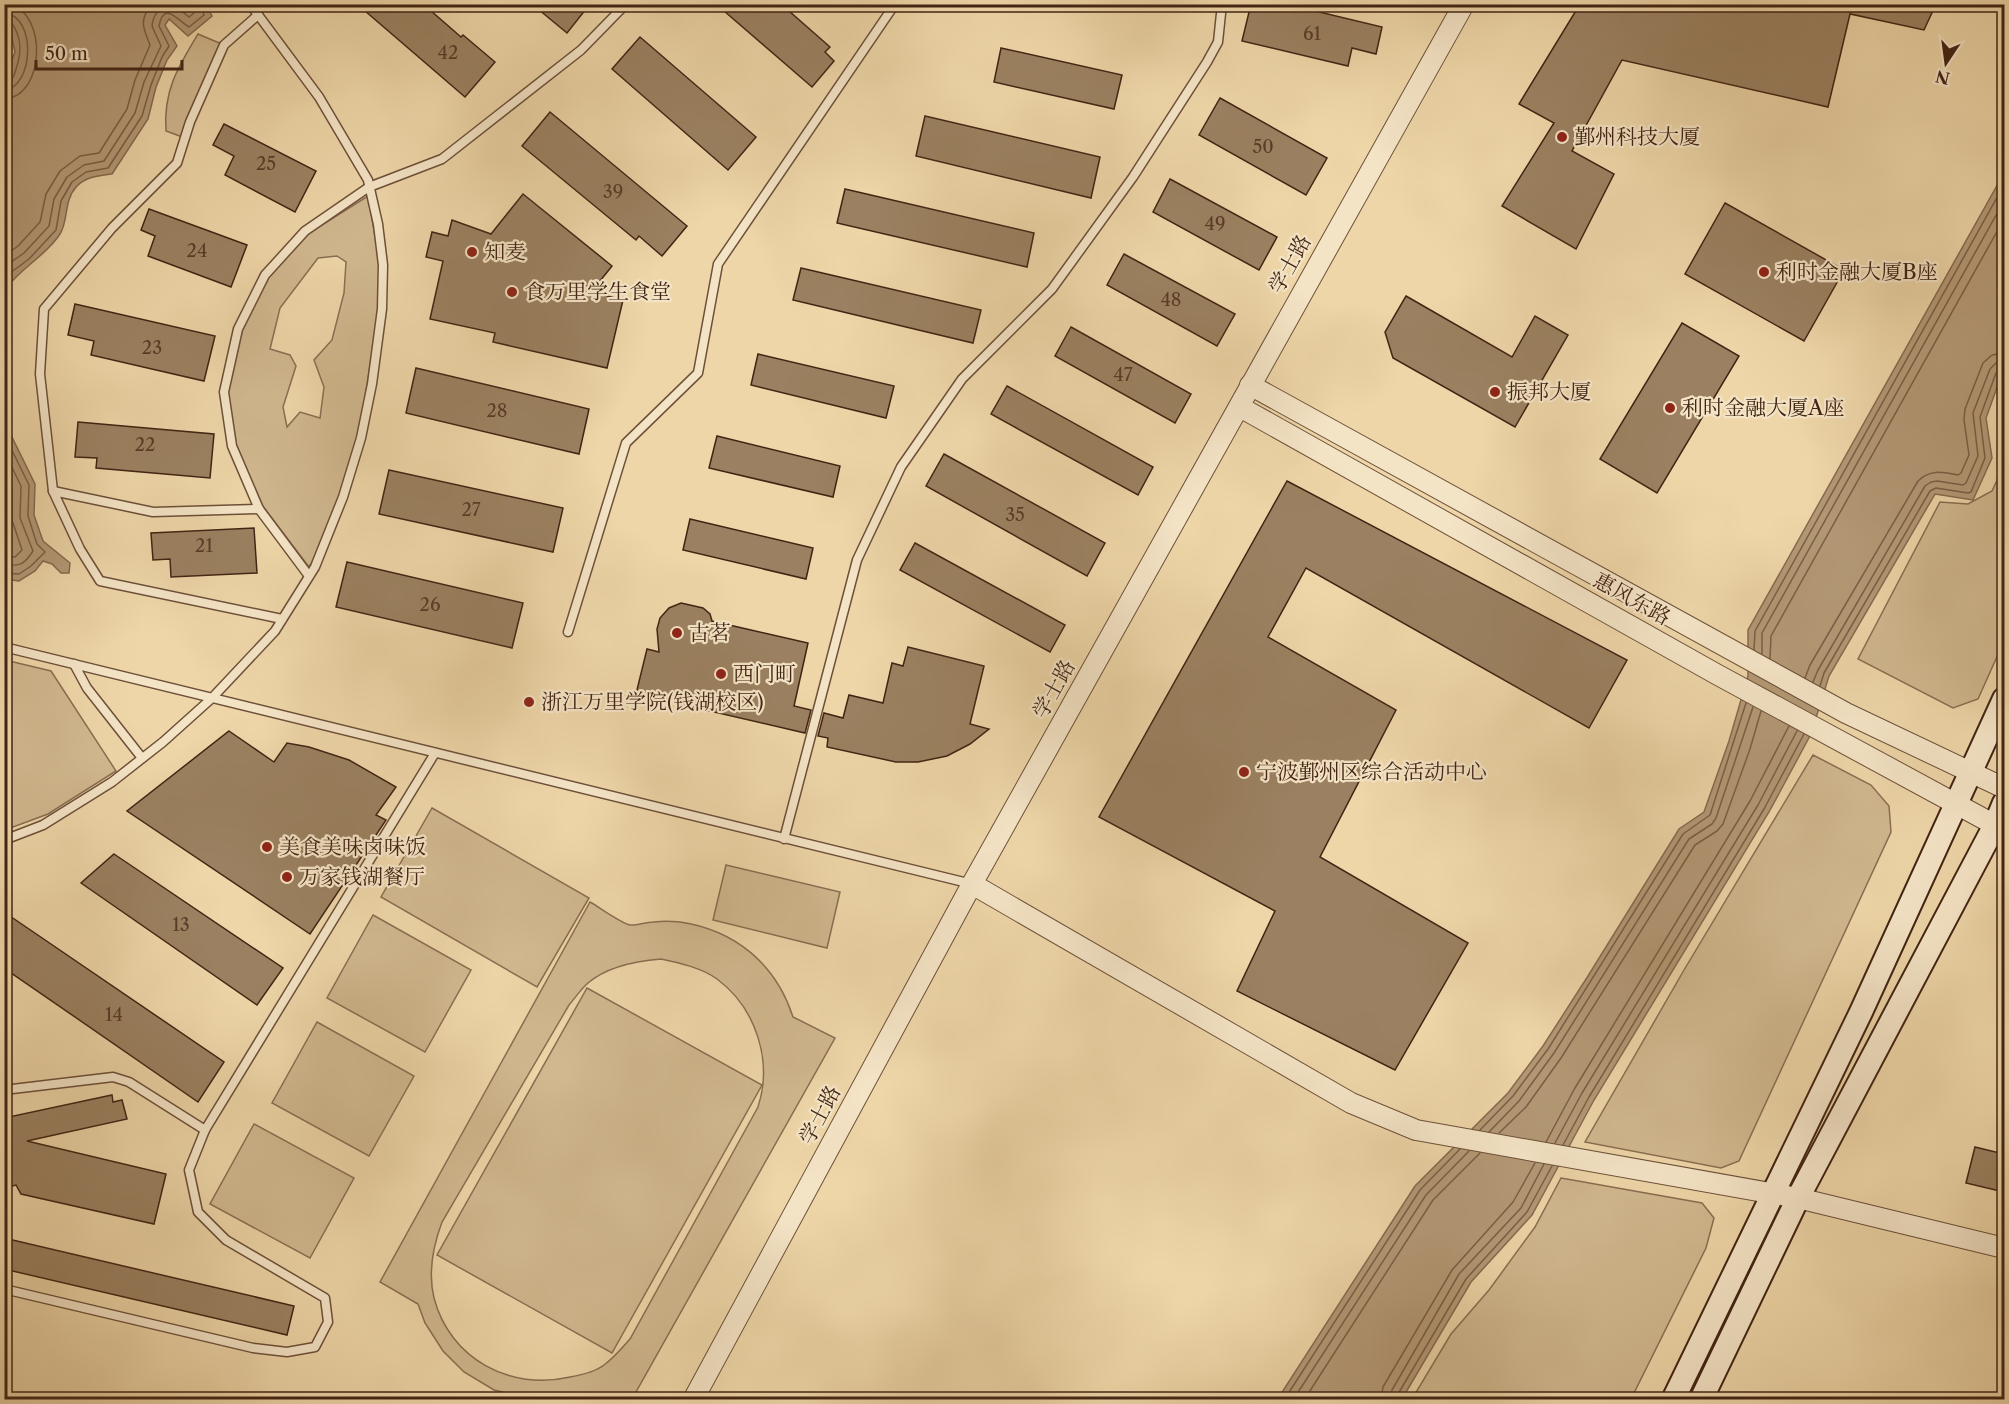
<svg xmlns="http://www.w3.org/2000/svg" width="2009" height="1404" viewBox="0 0 2009 1404" font-family="'Libre Caslon Text','Noto Serif SC',serif">
<style>
.green{fill:#d1b88f;stroke:#8a6e52;stroke-width:1.5;fill-rule:evenodd}
.water{fill:#b49976;stroke:#866a4f;stroke-width:1.5}
.lines{fill:none;stroke-linecap:round;stroke-linejoin:round}
.shore{stroke:#7b5e45;stroke-width:1.5}
.building{fill:#9b8161;stroke:#422414;stroke-width:1.5}
.service-casing{stroke:#6d5039;stroke-width:11}
.tertiary-casing{stroke:#6d5039;stroke-width:22}
.secondary-casing{stroke:#422414;stroke-width:26}
.service{stroke:#f4e4c6;stroke-width:8}
.tertiary{stroke:#f4e4c6;stroke-width:20}
.secondary{stroke:#f4e4c6;stroke-width:22}
.poi-dot{fill:#8f2418;stroke:#f4e4c6;stroke-width:2}
.labels{text-anchor:middle;stroke-width:4.5;stroke-linejoin:round;paint-order:stroke}
.number-label{font-size:18px;fill:#583b27}
.poi-label{font-size:21px;fill:#422414;stroke:#f4e4c6;text-anchor:start}
.street-label{font-size:21px;fill:#422414;stroke:#f4e4c6}
</style>
<rect width="100%" height="100%" fill="#eed6a8"/>
<filter id="stains"><feTurbulence type="fractalNoise" baseFrequency=".00333" numOctaves="4"/><feColorMatrix values="0 0 0 0 .2 0 0 0 0 .09 0 0 0 0 .02 0 0 0 .5 -.17"/></filter>
<radialGradient id="worn" r=".72"><stop offset=".6" stop-color="#630" stop-opacity="0"/><stop offset="1" stop-color="#630" stop-opacity=".3"/></radialGradient>
<g class="green">
<path d="M198 34 224 45 185 138 166 131C163 91 178 67 198 34Z"/>
<path d="M368 196 380 265 378 314 364 404 357 438 343 488 314 559 309 567 259 501 234 445 225 392 241 332 265 280 306 235ZM337 256 346 262 344 293 332 340 314 360 324 387 320 418 300 412 287 427 283 407 296 366 290 355 270 349 280 308 318 258Z"/>
<polygon points="2004,465 2004,641 1978,699 1953,708 1858,659 1940,502 1968,504 1992,491"/>
<polygon points="5,660 51,671 116,771 48,814 5,830"/>
<polygon points="1813,755 1871,785 1889,806 1891,832 1739,1161 1721,1168 1585,1142 1684,970"/>
<polygon points="432,808 589,898 537,987 381,897"/>
<polygon points="726,865 840,892 827,948 713,920"/>
<path d="M590 902C599 907 621 923 630 925 636 926 646 922 653 922 661 921 672 921 680 922 735 930 776 964 793 1017L835 1038 632 1399H587L582 1396 555 1399 523 1397 494 1390 464 1372 443 1351 425 1323 418 1304 380 1282ZM661 959C680 963 702 968 717 979 756 1008 773 1061 758 1107L630 1339C622 1348 614 1358 604 1365 595 1372 581 1375 570 1377 510 1391 450 1359 434 1298 428 1273 433 1246 442 1222L569 1005C575 998 581 989 588 983 608 966 636 961 661 959Z"/>
<polygon points="373,915 471,970 425,1052 327,998"/>
<polygon points="587,988 762,1085 612,1353 437,1255"/>
<polygon points="317,1022 414,1076 369,1156 272,1103"/>
<polygon points="254,1124 354,1178 310,1258 210,1204"/>
<polygon points="1561,1178 1702,1203 1714,1218 1706,1248 1631,1399 1412,1399 1451,1334 1489,1290 1535,1227"/>
</g>
<g class="water">
<path d="M5 4 206 5 212 16 188 36 169 19 165 25 177 46 167 60 156 87 148 119 112 174C99 176 87 176 77 186 63 201 69 220 60 234 46 256 20 268 5 290L4 81 15 52 11 34 5 23Z"/>
<polygon points="2004,173 2004,368 1986,418 1992,458 1973,500 1935,494 1829,676 1811,734 1769,812 1594,1100 1532,1215 1471,1282 1402,1399 1277,1400 1415,1186 1508,1093 1543,1046 1588,976 1679,829 1704,812 1729,741 1748,676 1748,630"/>
<polygon points="5,356 7,370 6,403 9,431 35,484 34,515 43,541 70,563 69,573 61,573 52,564 43,561 35,571 19,581 5,579"/>
</g>
<g class="lines">
<g class="shore">
<path d="M4 13C37 15 34 88 4 90"/>
<path d="M4 21 11 22C22 37 22 52 16 69 14 76 13 81 4 82"/>
<path d="M4 99C45 97 48 13 9 4"/>
<path d="M4 256 18 246 40 222 46 194 60 171 80 156 99 153 127 109 135 80 150 45C143 27 139 22 151 4"/>
<path d="M4 267 24 253 49 226 54 199 67 177 84 165 104 161 135 113 144 82 161 46 152 26C153 14 163 0 177 8 181 10 185 14 189 17L194 13V4"/>
<path d="M4 280 10 273 29 259 56 230 61 201 72 182 86 172 108 168 142 116 151 85 162 57 169 46 159 26C164 0 178 21 189 27L204 15 201 4"/>
<polyline points="4,434 29,485 28,516 37,544 45,552 31,566 19,574 4,573"/>
<path d="M4 451 21 486 20 518 33 551C24 565 20 566 4 565"/>
<polyline points="4,470 12,488 12,520 22,550 15,557 4,556"/>
<polyline points="1754,650 1755,631 2004,185"/>
<polyline points="1762,654 1762,633 2004,201"/>
<polyline points="1770,659 1771,636 2004,219"/>
<path d="M1805 678 1810 665 1918 481C1930 469 1942 472 1958 475L1961 473 1969 455 1964 420 1965 409 1983 363 1992 355 2004 353"/>
<polyline points="1813,682 1818,670 1925,486 1931,482 1937,481 1963,485 1966,483 1978,456 1973,413 1990,369 1996,363 2004,362"/>
<polyline points="1820,686 1824,673 1930,491 1936,488 1968,493 1971,492 1985,458 1980,417 1996,373 2000,370 2004,369"/>
<polyline points="1480,1130 1513,1096 1548,1049 1683,834 1710,815 1746,703"/>
<polyline points="1489,1132 1519,1101 1554,1053 1689,839 1712,824 1716,818 1753,707"/>
<polyline points="1499,1133 1526,1107 1561,1058 1695,845 1717,831 1723,824 1750,749 1761,711"/>
<polyline points="1546,1142 1575,1088 1750,801 1789,726"/>
<polyline points="1555,1143 1582,1093 1758,805 1797,731"/>
<polyline points="1563,1145 1589,1097 1764,809 1804,734"/>
<polyline points="1284,1400 1420,1190 1460,1149"/>
<polyline points="1293,1400 1426,1195 1469,1151"/>
<polyline points="1304,1400 1433,1200 1480,1153"/>
<polyline points="1381,1400 1383,1387 1452,1270 1513,1202 1535,1163"/>
<polyline points="1390,1400 1392,1390 1459,1274 1521,1208 1544,1164"/>
<polyline points="1397,1400 1398,1394 1466,1279 1527,1212 1552,1166"/>
</g>
</g>
<g class="building">
<polygon points="357,4 423,4 461,37 463,35 495,62 465,97"/>
<polygon points="532,4 590,4 567,33"/>
<polygon points="716,4 781,4 830,47 825,52 834,61 812,87"/>
<polygon points="1251,4 1286,4 1382,27 1376,54 1352,48 1348,66 1242,41"/>
<polygon points="1580,4 1936,4 1924,30 1850,14 1828,107 1622,60 1572,151 1614,174 1576,249 1502,206 1554,123 1519,104"/>
<polygon points="640,37 756,137 728,170 612,69"/>
<polygon points="1001,48 1122,75 1114,109 994,82"/>
<polygon points="1220,98 1327,158 1306,195 1199,135"/>
<polygon points="550,112 687,226 662,256 639,236 636,240 522,146"/>
<polygon points="925,116 1100,157 1091,198 916,156"/>
<polygon points="224,124 316,171 295,212 225,175 234,156 213,145"/>
<polygon points="1170,179 1277,237 1259,270 1153,212"/>
<polygon points="845,189 1034,233 1027,267 837,223"/>
<polygon points="523,194 612,266 591,292 623,300 607,368 493,342 495,333 430,319 443,261 426,257 432,232 448,236 452,220 491,234"/>
<polygon points="1725,203 1844,270 1804,341 1685,274"/>
<polygon points="149,209 247,245 231,287 148,256 155,236 141,230"/>
<polygon points="1124,254 1235,314 1217,346 1107,285"/>
<polygon points="801,268 981,310 973,343 793,300"/>
<polygon points="1406,296 1512,357 1535,316 1568,335 1515,427 1393,358 1385,332"/>
<polygon points="75,304 215,336 204,381 91,355 94,341 68,335"/>
<polygon points="1682,323 1739,356 1657,493 1600,459"/>
<polygon points="1071,327 1191,394 1175,423 1055,356"/>
<polygon points="758,354 894,386 886,418 751,385"/>
<polygon points="416,368 589,409 579,454 406,413"/>
<polygon points="1007,386 1153,467 1138,495 991,414"/>
<polygon points="78,422 214,434 210,478 96,468 97,458 75,457"/>
<polygon points="717,436 840,466 833,497 709,468"/>
<polygon points="944,454 1105,543 1087,576 926,486"/>
<polygon points="389,470 563,508 553,552 379,514"/>
<polygon points="1287,481 1627,660 1589,728 1306,568 1268,637 1396,710 1320,857 1468,943 1395,1070 1237,991 1275,911 1099,817"/>
<polygon points="690,519 813,548 806,579 683,550"/>
<polygon points="254,528 257,573 171,577 170,559 153,560 151,533"/>
<polygon points="915,543 1065,625 1050,652 900,570"/>
<polygon points="347,562 523,603 512,648 336,607"/>
<polygon points="681,603 703,608 710,614 712,621 808,643 794,706 811,710 805,733 636,694 647,649 659,652 657,629 660,618 669,608"/>
<polygon points="908,647 984,666 970,724 989,729 970,744 947,756 918,762 896,762 827,747 828,738 818,736 824,713 843,718 849,695 883,703 892,663 903,666"/>
<polygon points="229,731 274,762 287,743 309,747 349,760 396,787 376,815 386,820 310,934 127,811"/>
<polygon points="114,854 283,968 257,1005 81,883"/>
<polygon points="4,912 224,1062 198,1102 4,968"/>
<polygon points="112,1095 113,1102 122,1100 127,1119 27,1141 166,1174 154,1224 21,1194 16,1185 4,1188 4,1118"/>
<polygon points="1975,1147 2004,1154 2004,1192 1966,1183"/>
<polygon points="4,1238 294,1306 287,1335 4,1269"/>
</g>
<g class="lines">
<g class="service-casing">
<g id="service">
<polyline points="53,491 40,374 44,309 112,228 177,163 190,122 224,45 258,15"/>
<polyline points="259,509 153,512 53,491 80,549 100,581 282,619"/>
<polyline points="309,576 259,509 232,446 224,392 238,329 265,275 305,231 369,187 442,159 581,50 626,4"/>
<polyline points="568,632 626,443 698,373 718,264 895,4"/>
<polyline points="4,647 972,884"/>
<polyline points="74,664 87,688 142,758"/>
<polyline points="784,839 857,560 901,467 962,379 1052,289 1133,177 1207,62 1218,42 1222,4"/>
<polyline points="4,840 43,825 112,782 163,742 212,698 275,631 315,567 343,497 361,438 372,384 382,309 383,265 378,224 368,180 319,97 250,4"/>
<polyline points="4,1090 113,1077 129,1082 205,1130"/>
<polyline points="4,1289 253,1348 287,1352 315,1347 328,1322 325,1298 226,1240 198,1212 189,1170 205,1130 435,753"/>
</g>
</g>
<g class="tertiary-casing">
<g id="tertiary">
<polyline points="1250,385 1846,713 2004,788"/>
<polyline points="1240,407 1718,675 1995,825 2004,827"/>
<polyline points="972,884 1351,1103 1416,1130 1798,1198 2004,1248"/>
<polyline points="693,1400 972,884 1464,4"/>
</g>
</g>
<g class="secondary-casing">
<g id="secondary">
<polyline points="1673,1400 1861,1012 2004,699"/>
<polyline points="1701,1400 1798,1198 1995,825 2004,803"/>
</g>
</g>
<use href="#service" class="service"/>
<use href="#tertiary" class="tertiary"/>
<use href="#secondary" class="secondary"/>
</g>
<g class="poi-dot">
<circle cx="1562" cy="137" r="6"/>
<circle cx="472" cy="252" r="6"/>
<circle cx="1764" cy="272" r="6"/>
<circle cx="512" cy="292" r="6"/>
<circle cx="1495" cy="392" r="6"/>
<circle cx="1670" cy="408" r="6"/>
<circle cx="677" cy="633" r="6"/>
<circle cx="721" cy="674" r="6"/>
<circle cx="529" cy="702" r="6"/>
<circle cx="1244" cy="772" r="6"/>
<circle cx="267" cy="847" r="6"/>
<circle cx="287" cy="877" r="6"/>
</g>
<g class="labels">
<g class="number-label">
<text x="1312" y="40">61</text>
<text x="448" y="59">42</text>
<text x="1263" y="153">50</text>
<text x="266" y="170">25</text>
<text x="613" y="198">39</text>
<text x="1215" y="230">49</text>
<text x="197" y="257">24</text>
<text x="1171" y="306">48</text>
<text x="152" y="354">23</text>
<text x="1123" y="381">47</text>
<text x="497" y="417">28</text>
<text x="145" y="451">22</text>
<text x="471" y="516">27</text>
<text x="1015" y="521">35</text>
<text x="204" y="552">21</text>
<text x="430" y="611">26</text>
<text x="181" y="931">13</text>
<text x="114" y="1021">14</text>
</g>
<g class="poi-label">
<text x="1574" y="144">鄞州科技大厦</text>
<text x="484" y="259">知麦</text>
<text x="1776" y="279">利时金融大厦B座</text>
<text x="524" y="299">食万里学生食堂</text>
<text x="1507" y="399">振邦大厦</text>
<text x="1682" y="415">利时金融大厦A座</text>
<text x="689" y="640">古茗</text>
<text x="733" y="681">西门町</text>
<text x="541" y="709">浙江万里学院(钱湖校区)</text>
<text x="1256" y="779">宁波鄞州区综合活动中心</text>
<text x="279" y="854">美食美味卤味饭</text>
<text x="299" y="884">万家钱湖餐厅</text>
</g>
<g class="street-label">
<text transform="translate(1290 264) rotate(-61)" y="7">学士路</text>
<text transform="translate(1632 599) rotate(29)" y="7">惠风东路</text>
<text transform="translate(1054 689) rotate(-61)" y="7">学士路</text>
<text transform="translate(820 1115) rotate(-62)" y="7">学士路</text>
</g>
</g>
<rect width="2009" height="1404" fill="none" stroke="#eed6a8" stroke-width="24"/>
<rect x="6" y="6" width="1997" height="1392" fill="none" stroke="#422414" stroke-width="3"/>
<rect x="12" y="12" width="1985" height="1380" fill="none" stroke="#422414" stroke-width="1.5"/>
<g transform="translate(1946 63) rotate(193)" stroke="#f4e4c6" stroke-width="4.5" paint-order="stroke">
<path d="M0-4.5L10 22L0 15L-10 22Z" fill="#422414"/>
<text y="-9" font-size="16" font-weight="bold" text-anchor="middle" fill="#422414">N</text>
</g>
<path d="M36 60v9h146v-9" fill="none" stroke="#422414" stroke-width="3"/>
<text x="45" y="60" font-size="18" fill="#422414" stroke="#f4e4c6" stroke-width="4.5" paint-order="stroke">50 m</text>
<rect width="100%" height="100%" filter="url(#stains)"/>
<rect width="100%" height="100%" fill="url(#worn)"/>
</svg>
